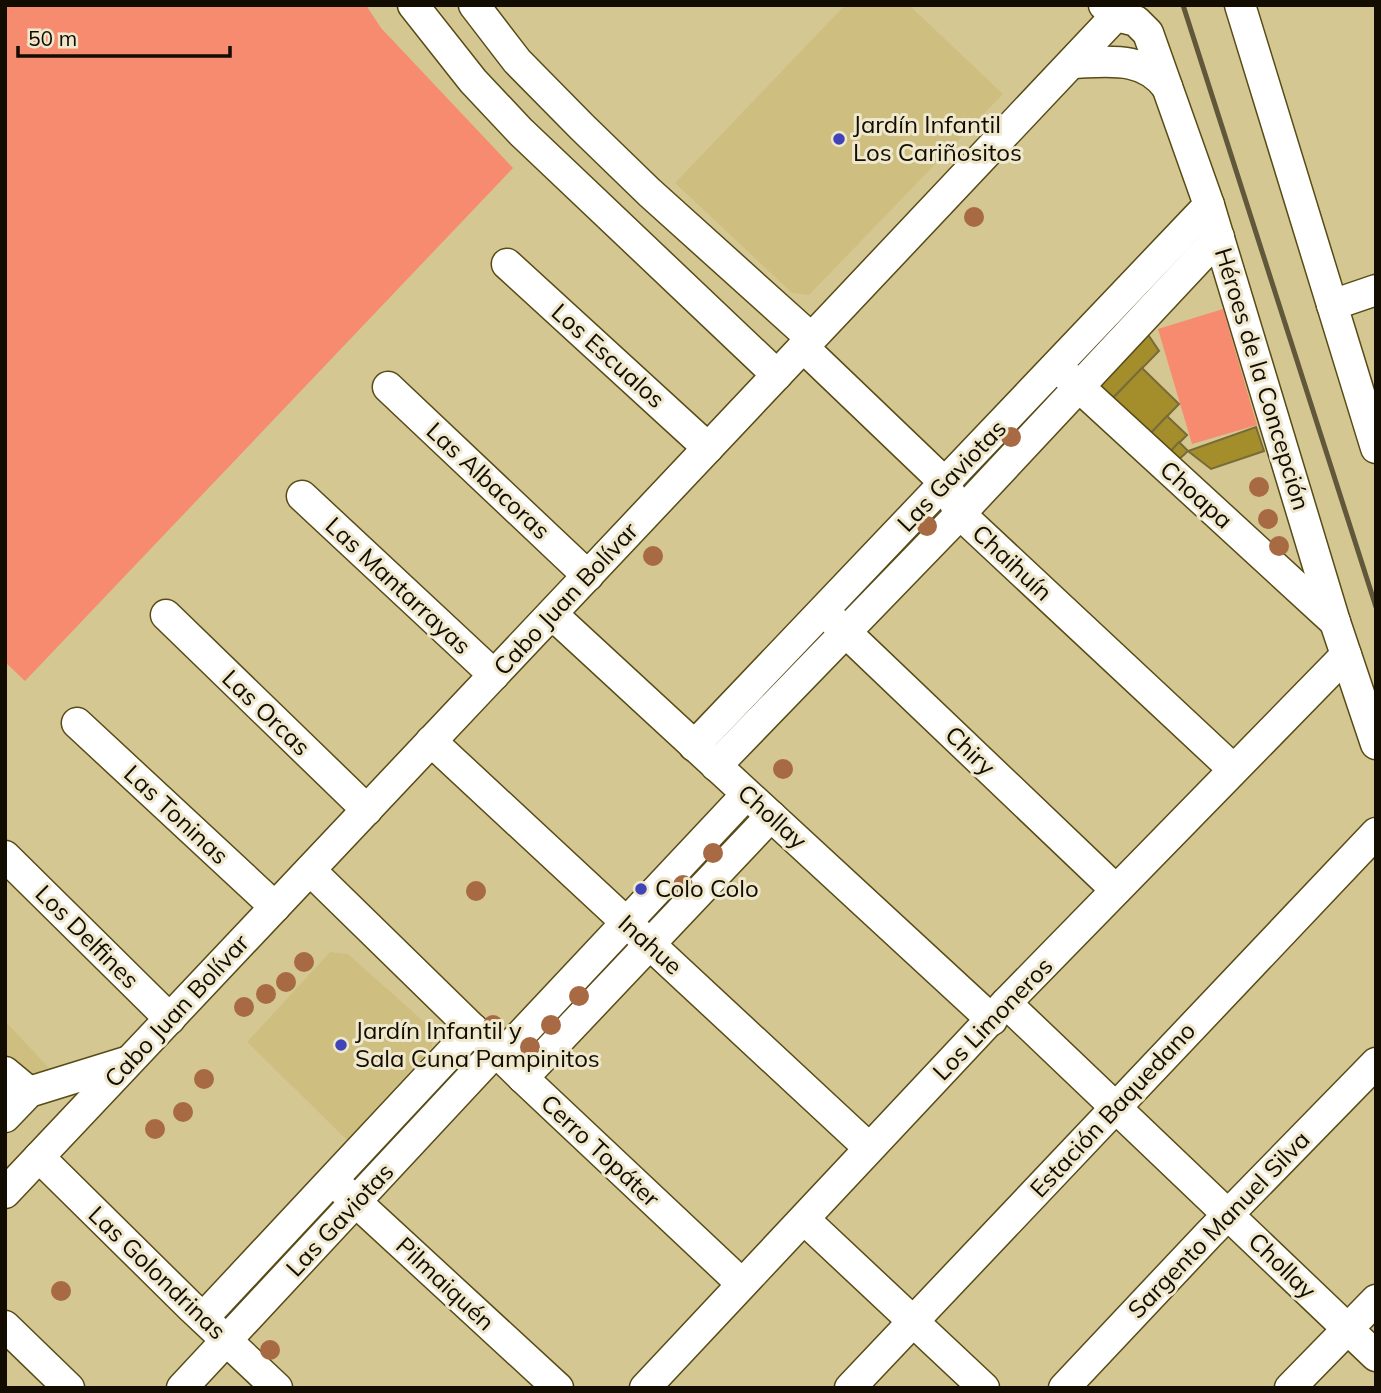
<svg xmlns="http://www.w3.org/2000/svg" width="1381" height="1393" viewBox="0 0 1381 1393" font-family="Mulish,sans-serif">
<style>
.built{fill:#cebf81}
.green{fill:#f78b6f}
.building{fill:#a48d2b;stroke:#786b38;stroke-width:2}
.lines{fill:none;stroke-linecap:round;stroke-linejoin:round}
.minor-casing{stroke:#574b16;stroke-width:33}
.minor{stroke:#fff;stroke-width:30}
.rail{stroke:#61583b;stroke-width:5}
.tree{fill:#a86a42}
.poi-dot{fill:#4144b9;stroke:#efe8cd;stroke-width:2.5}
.labels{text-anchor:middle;stroke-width:6;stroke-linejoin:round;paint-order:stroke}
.poi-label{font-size:24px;fill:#120d00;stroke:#efe8cd;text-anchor:start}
.street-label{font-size:24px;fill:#120d00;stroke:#efe8cd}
</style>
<rect width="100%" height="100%" fill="#d5c792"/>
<g class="built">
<polygon points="845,5 909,5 1003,94 809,295 792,293 675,183"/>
<polygon points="330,952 348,954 431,1028 432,1047 347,1140 247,1042"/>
<polygon points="5,1021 49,1068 5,1109"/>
</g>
<g class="green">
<polygon points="5,5 366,5 381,28 513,168 25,681 5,662"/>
<polygon points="1223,309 1257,425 1192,444 1158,329"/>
</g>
<g class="building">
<polygon points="1145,330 1159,351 1112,399 1095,382"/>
<polygon points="1142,368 1179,404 1149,435 1112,399"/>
<polygon points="1167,416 1187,435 1168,454 1149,435"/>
<polygon points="1256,427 1264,451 1211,469 1188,451"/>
<polygon points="1179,442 1188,451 1176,462 1168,454"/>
</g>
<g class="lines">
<g class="minor-casing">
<g id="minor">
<polyline points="413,5 473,81 521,132 777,375"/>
<polyline points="474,5 517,61 582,127 649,192 811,338"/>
<polyline points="1104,5 1116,16 1136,21 1148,33 1209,205 1335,622 1376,744"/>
<polyline points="1240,5 1376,448"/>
<path d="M1072 63C1107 62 1143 55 1167 87"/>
<polyline points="507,264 708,448"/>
<polyline points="1332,305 1376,290"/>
<polyline points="803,347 945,483 960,514 1233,769"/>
<polyline points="1065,374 1335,622"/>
<polyline points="388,387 588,576"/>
<polyline points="302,496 494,675"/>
<polyline points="552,614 992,1020"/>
<polyline points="166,615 367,810"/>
<polyline points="833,620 1116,890"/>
<polyline points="77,723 275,907"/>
<polyline points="431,741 869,1148"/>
<polyline points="694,746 1209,205"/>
<polyline points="716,766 960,514 1219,237"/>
<polyline points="5,856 170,1019"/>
<polyline points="310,870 523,1078 742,1284"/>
<polyline points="1006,1003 1376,1356"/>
<polyline points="501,1056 746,795"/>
<polyline points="5,1072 29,1092"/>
<polyline points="523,1078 771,816"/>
<polyline points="5,1117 29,1092 126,1062"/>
<polyline points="39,1157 191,1307 277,1388"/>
<polyline points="342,1189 558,1388"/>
<polyline points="5,1193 1126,5"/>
<polyline points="805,1220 984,1388"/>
<polyline points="203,1318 473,1029"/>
<polyline points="5,1326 69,1388"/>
<polyline points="182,1388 496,1051"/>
<polyline points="645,1388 1006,1003 1346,655"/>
<polyline points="850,1388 1376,833"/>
<polyline points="1064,1388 1209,1234 1376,1063"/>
<polyline points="1290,1388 1376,1300"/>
</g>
</g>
<use href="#minor" class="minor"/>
<polyline class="rail" points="1183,5 1376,607"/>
</g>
<g class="tree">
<circle cx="974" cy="217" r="10"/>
<circle cx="1011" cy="437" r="10"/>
<circle cx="1259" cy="487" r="10"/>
<circle cx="1268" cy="519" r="10"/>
<circle cx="927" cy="526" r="10"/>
<circle cx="1279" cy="546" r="10"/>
<circle cx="653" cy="556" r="10"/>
<circle cx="783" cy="769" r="10"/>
<circle cx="713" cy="853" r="10"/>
<circle cx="683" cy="885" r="10"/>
<circle cx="476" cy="891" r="10"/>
<circle cx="304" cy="962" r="10"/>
<circle cx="286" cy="982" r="10"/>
<circle cx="266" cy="994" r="10"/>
<circle cx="579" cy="996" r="10"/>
<circle cx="244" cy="1007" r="10"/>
<circle cx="493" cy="1025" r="10"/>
<circle cx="551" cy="1025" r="10"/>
<circle cx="530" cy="1047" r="10"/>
<circle cx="204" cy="1079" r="10"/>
<circle cx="183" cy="1112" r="10"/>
<circle cx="155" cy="1129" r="10"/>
<circle cx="61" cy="1291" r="10"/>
<circle cx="270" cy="1350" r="10"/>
</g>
<g class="poi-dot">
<circle cx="839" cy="139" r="7"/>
<circle cx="641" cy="889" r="7"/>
<circle cx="341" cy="1045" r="7"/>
</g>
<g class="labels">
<g class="poi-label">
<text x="853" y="133">Jardín Infantil<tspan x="853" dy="28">Los Cariñositos</tspan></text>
<text x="655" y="897">Colo Colo</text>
<text x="355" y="1039">Jardín Infantil y<tspan x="355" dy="28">Sala Cuna Pampinitos</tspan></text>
</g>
<g class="street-label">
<text transform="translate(608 356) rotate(42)" y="8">Los Escualos</text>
<text transform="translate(1262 379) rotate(73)" y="8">Héroes de la Concepción</text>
<text transform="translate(952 476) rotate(-46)" y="8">Las Gaviotas</text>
<text transform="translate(488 481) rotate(43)" y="8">Las Albacoras</text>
<text transform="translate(1196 495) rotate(42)" y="8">Choapa</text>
<text transform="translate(1012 563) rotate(43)" y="8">Chaihuín</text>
<text transform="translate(398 586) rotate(43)" y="8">Las Mantarrayas</text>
<text transform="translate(566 599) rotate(-47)" y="8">Cabo Juan Bolívar</text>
<text transform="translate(266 713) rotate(44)" y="8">Las Orcas</text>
<text transform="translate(970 751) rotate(44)" y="8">Chiry</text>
<text transform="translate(176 815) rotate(43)" y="8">Las Toninas</text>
<text transform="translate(772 817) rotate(42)" y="8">Chollay</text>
<text transform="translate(87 937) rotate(45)" y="8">Los Delfines</text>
<text transform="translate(650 945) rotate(42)" y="8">Inahue</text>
<text transform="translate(177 1011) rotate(-47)" y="8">Cabo Juan Bolívar</text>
<text transform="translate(993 1019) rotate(-46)" y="8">Los Limoneros</text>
<text transform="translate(1113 1110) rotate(-47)" y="8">Estación Baquedano</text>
<text transform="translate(600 1151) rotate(43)" y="8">Cerro Topáter</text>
<text transform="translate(340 1220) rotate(-47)" y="8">Las Gaviotas</text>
<text transform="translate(1219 1225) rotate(-46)" y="8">Sargento Manuel Silva</text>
<text transform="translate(1282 1266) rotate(44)" y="8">Chollay</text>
<text transform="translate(157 1273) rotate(44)" y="8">Las Golondrinas</text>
<text transform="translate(445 1284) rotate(43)" y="8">Pilmaiquén</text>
</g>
</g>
<rect width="1381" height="1393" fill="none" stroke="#120d00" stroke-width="14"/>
<path d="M18 46v10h212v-10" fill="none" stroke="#120d00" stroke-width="3.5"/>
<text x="28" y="46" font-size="21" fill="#120d00" stroke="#efe8cd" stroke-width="5" paint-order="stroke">50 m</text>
</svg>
